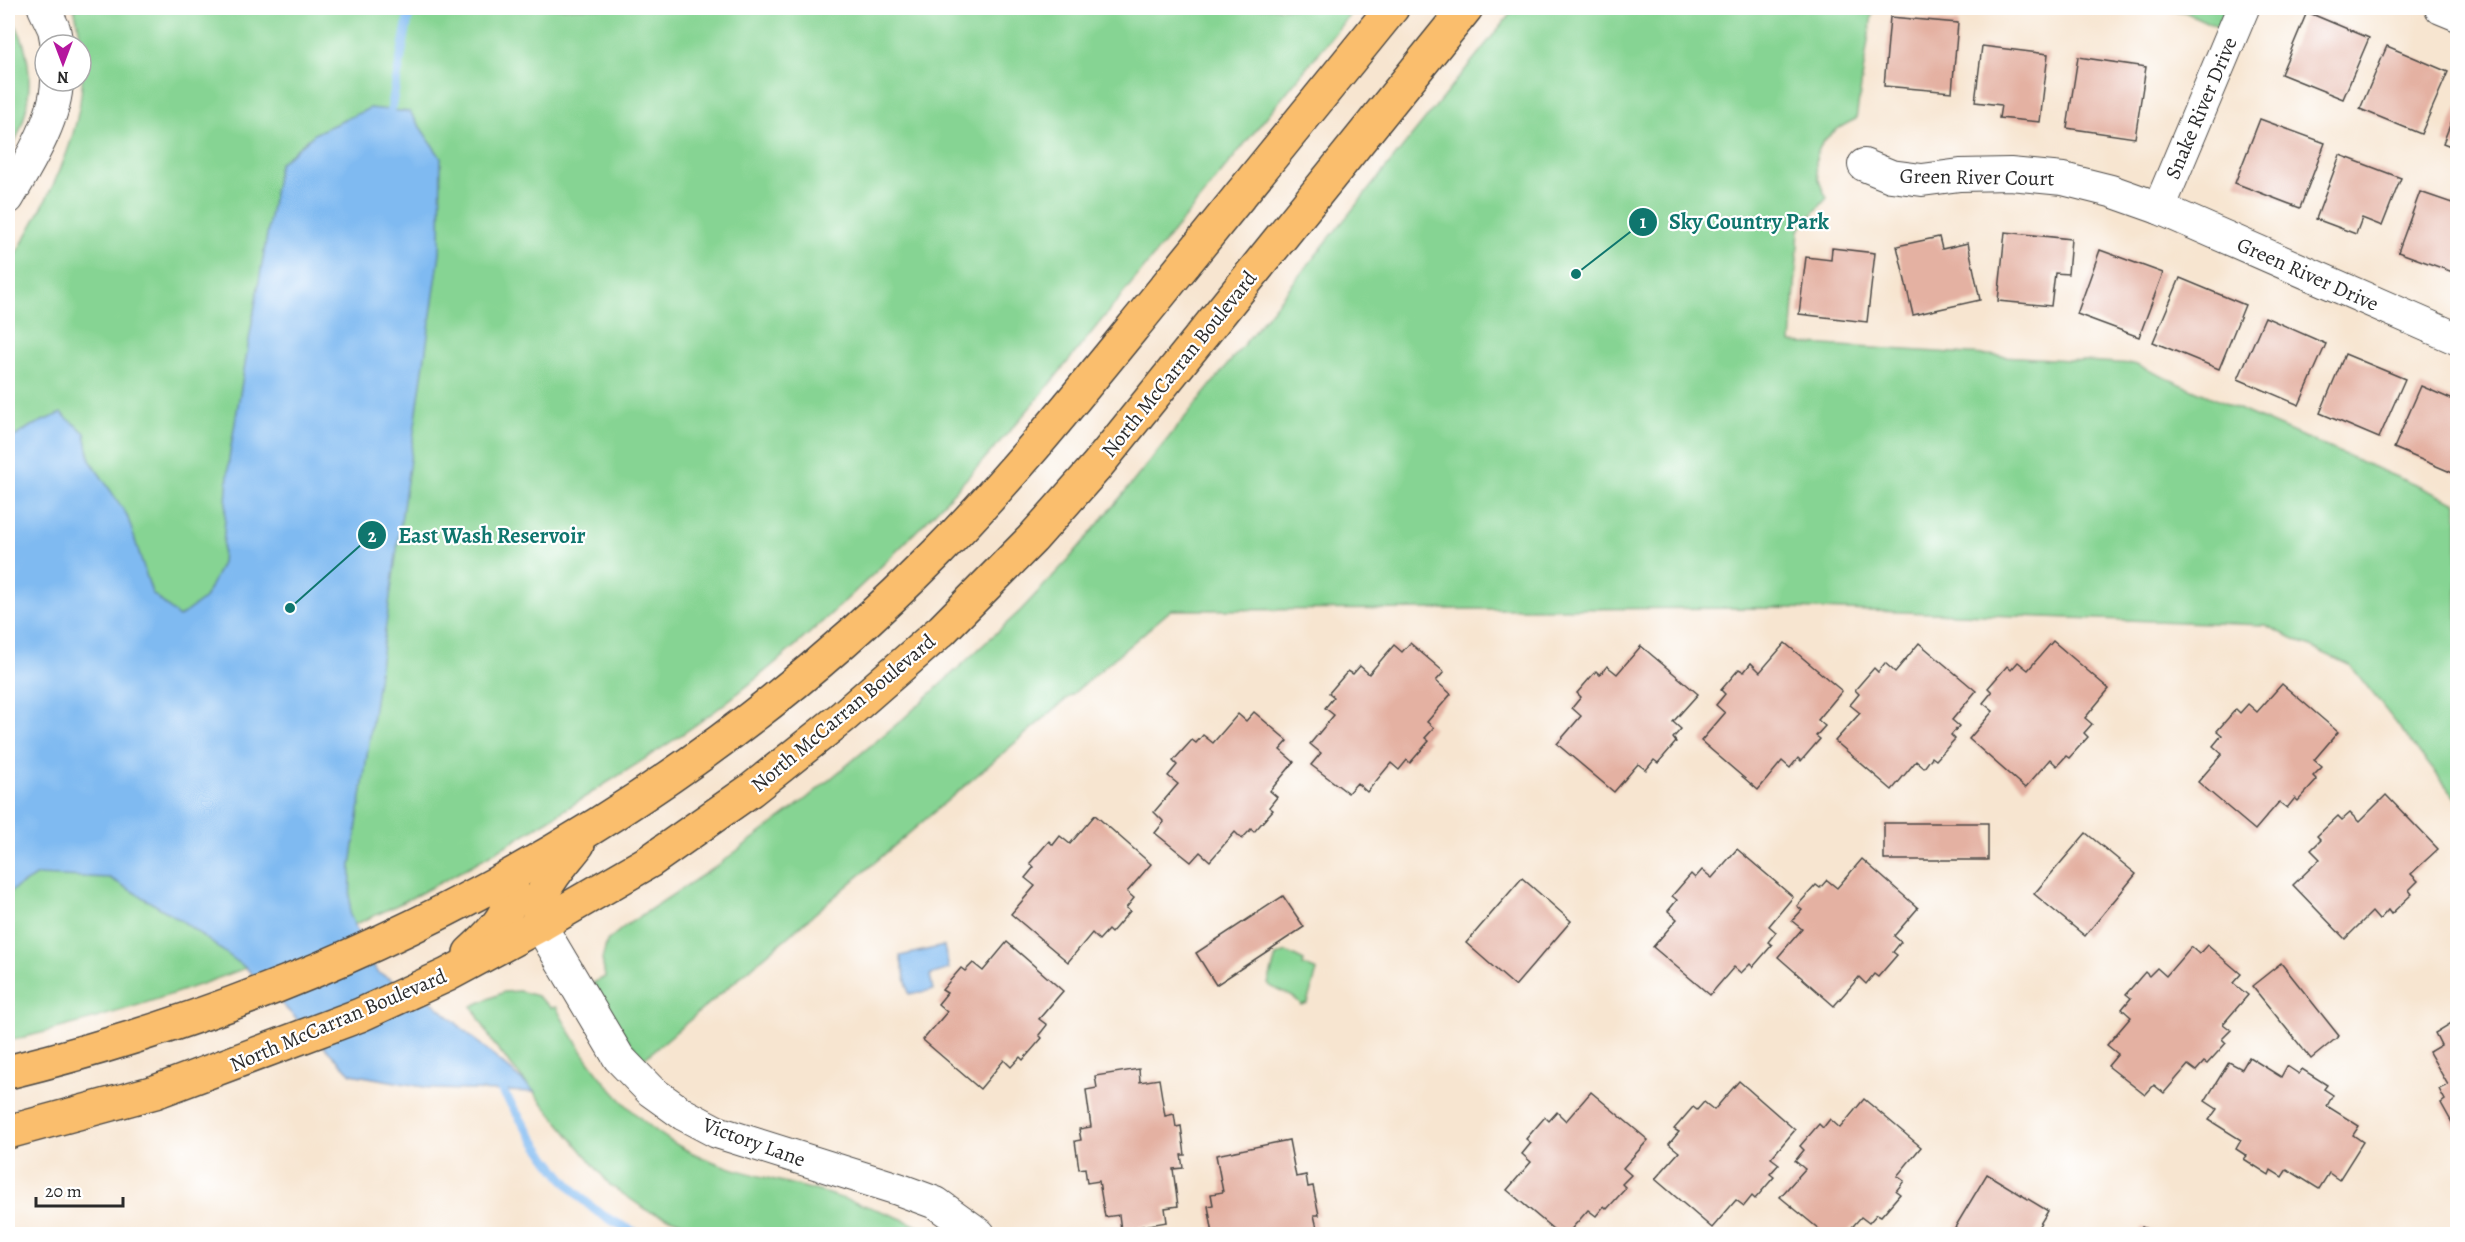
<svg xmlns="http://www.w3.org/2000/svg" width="2465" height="1242" viewBox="0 0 2465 1242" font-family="Alegreya,serif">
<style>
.green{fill:#86d493;stroke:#58805f;stroke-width:1.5}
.water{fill:#7fbaf1;stroke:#55728e;stroke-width:1.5}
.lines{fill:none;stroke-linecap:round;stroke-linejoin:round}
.stream{stroke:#7fbaf1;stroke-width:9}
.building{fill:#e4b1a2}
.street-casing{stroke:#4a4744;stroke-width:34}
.primary-casing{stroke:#4a4744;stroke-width:36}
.street{stroke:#fff;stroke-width:32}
.primary{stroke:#fabe6d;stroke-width:33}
.labels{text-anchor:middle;stroke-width:4.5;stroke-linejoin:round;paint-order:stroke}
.street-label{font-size:21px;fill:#2b2b2b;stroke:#fff}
.leader{fill:none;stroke:#0f766e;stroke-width:2}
.callout-dot{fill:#0f766e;stroke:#fff;stroke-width:2}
.mark-label{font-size:18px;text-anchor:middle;font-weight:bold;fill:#fff}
.callout-label{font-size:22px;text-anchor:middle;font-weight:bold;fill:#0f766e;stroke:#fff;stroke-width:4.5;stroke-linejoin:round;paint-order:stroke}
</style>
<rect width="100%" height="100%" fill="#fff"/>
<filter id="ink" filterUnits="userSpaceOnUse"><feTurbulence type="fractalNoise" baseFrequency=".0167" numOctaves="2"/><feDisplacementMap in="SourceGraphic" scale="12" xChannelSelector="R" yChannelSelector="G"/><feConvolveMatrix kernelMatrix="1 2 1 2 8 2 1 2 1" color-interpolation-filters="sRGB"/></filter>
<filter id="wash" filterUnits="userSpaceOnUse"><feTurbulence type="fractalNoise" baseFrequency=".008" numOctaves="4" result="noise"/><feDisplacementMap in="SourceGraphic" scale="24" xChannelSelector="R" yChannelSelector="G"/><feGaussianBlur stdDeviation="1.35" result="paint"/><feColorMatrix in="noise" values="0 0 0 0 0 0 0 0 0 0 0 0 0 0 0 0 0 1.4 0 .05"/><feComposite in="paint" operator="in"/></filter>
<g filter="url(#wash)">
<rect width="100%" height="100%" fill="#f7e5d0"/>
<g class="green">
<path d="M74 8H1355L1040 396C943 509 838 617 719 708 683 735 644 760 605 784 544 824 482 861 417 895 371 919 323 938 275 957 187 991 99 1020 8 1041V268C56 184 103 108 74 8Z"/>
<path d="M1515 8H1873L1856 119C1816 137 1805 159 1827 198L1799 230 1791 343 2134 364 2457 503V800L2351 666 2265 625 1788 608 1171 610 644 1059 627 1039 593 983 605 977 602 959 607 941 625 926 718 865 807 798 903 719 1020 611 1068 560 1124 493Z"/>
<polygon points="2153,8 2226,8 2217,27 2185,12"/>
<path d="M8 13C38 54 34 112 8 154Z"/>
<path d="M1286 952 1304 961 1303 965 1317 971 1307 1003 1301 1005C1295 994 1277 992 1268 984L1276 956Z"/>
<path d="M519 991 537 996 551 1008 556 1007C585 1062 624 1114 679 1146 721 1170 775 1179 822 1192 860 1204 898 1214 932 1234H718L648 1211 610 1185 493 1043 472 1006 504 992Z"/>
</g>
<g class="water">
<polygon points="370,108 410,112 441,158 440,253 351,866 350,915 377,972 431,1001 535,1092 435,1089 351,1074 246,968 182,921 110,878 37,875 8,893 8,441 31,426 61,413 85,433 90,460 127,515 152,593 179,617 205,598 222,563 229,458 279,164 316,133"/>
<polygon points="944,946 949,969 930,975 933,990 909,994 900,956"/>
</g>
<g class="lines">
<g class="stream">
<polyline points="391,110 410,8"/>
<path d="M496 1081C525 1125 553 1176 595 1210 608 1220 625 1227 639 1234"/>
</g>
</g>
<g id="blocks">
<g class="building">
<polygon points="2307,12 2369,38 2343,99 2281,74"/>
<polygon points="1890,17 1958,23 1952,92 1884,86"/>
<polygon points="1982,46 2048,54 2040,122 1999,118 2001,105 1975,102"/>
<polygon points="2387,46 2448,72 2421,134 2360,109"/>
<polygon points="2078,57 2146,67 2135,138 2067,128"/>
<polygon points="2457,107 2458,107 2458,149 2443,143"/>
<polygon points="2260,119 2325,143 2300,208 2235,183"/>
<polygon points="2340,155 2401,178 2382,226 2362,218 2356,234 2316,219"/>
<polygon points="2420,192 2458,205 2458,274 2398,252"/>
<polygon points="2005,232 2071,239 2068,274 2055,273 2051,306 1998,301"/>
<polygon points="1939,237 1942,249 1968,243 1980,300 1913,315 1897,246"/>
<polygon points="1832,248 1875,253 1867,322 1799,314 1806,257 1831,260"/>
<polygon points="2100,250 2163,273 2139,337 2077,314"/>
<polygon points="2180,278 2245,305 2219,369 2153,342"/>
<polygon points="2265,317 2326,344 2299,405 2238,379"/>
<polygon points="2345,354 2405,379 2379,438 2320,413"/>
<polygon points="2421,386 2458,402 2458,468 2455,474 2394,448"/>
<polygon points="2053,641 2109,689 2085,718 2092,724 2084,733 2088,737 2069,758 2066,756 2057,766 2050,759 2025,788 1969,739 1993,711 1983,703 1992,692 1988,688 2007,666 2011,670 2018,662 2028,670"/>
<polygon points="1410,643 1444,672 1436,681 1451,694 1427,722 1434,728 1425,738 1429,741 1410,763 1407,760 1399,770 1391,763 1367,792 1357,783 1348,793 1311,765 1321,753 1310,744 1334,715 1325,708 1334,697 1329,693 1348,671 1353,674 1360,666 1369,674 1394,645 1402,652"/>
<polygon points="1785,643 1842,691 1818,720 1825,726 1816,736 1820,739 1801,761 1798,758 1790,768 1782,761 1758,790 1701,741 1725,713 1716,705 1725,694 1721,690 1739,669 1744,672 1751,663 1760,672"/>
<polygon points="1919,643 1976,691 1952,720 1959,726 1951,735 1955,739 1936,760 1932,757 1924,768 1916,761 1892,790 1835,741 1860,713 1850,705 1859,694 1855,690 1874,668 1878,672 1885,663 1895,672"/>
<polygon points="1641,646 1698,694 1673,722 1681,729 1673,738 1676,742 1658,763 1654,760 1646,770 1638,764 1614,792 1557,744 1581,716 1572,708 1581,697 1577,693 1596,671 1600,675 1607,666 1617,674"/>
<polygon points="2282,684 2338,732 2314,760 2322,767 2313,776 2317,780 2298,801 2295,798 2287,808 2279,802 2255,830 2198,782 2222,754 2213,746 2222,735 2217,731 2236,709 2240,713 2248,704 2257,712"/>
<polygon points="1254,712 1288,741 1280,750 1294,762 1270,791 1277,797 1269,807 1273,810 1254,832 1251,829 1242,839 1235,832 1210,861 1200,852 1191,862 1155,833 1164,822 1154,812 1178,784 1168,776 1177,765 1173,761 1192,740 1196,743 1203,735 1213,743 1238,714 1246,721"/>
<polygon points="2386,795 2438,849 2411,874 2418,881 2409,890 2412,894 2391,914 2388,910 2379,920 2372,912 2345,939 2293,885 2320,859 2311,850 2321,840 2317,836 2338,816 2342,820 2350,813 2359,822"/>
<polygon points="1095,815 1151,864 1127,892 1134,898 1126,908 1130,911 1111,933 1108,930 1099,940 1092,933 1068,962 1011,914 1035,886 1025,878 1034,867 1030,863 1049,841 1053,845 1060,836 1070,844"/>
<rect x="1884" y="823" width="104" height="37"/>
<polygon points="2086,833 2136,874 2085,936 2034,894"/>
<polygon points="1737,849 1793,897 1769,926 1776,932 1768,942 1772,945 1753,967 1750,964 1741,973 1734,967 1710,995 1653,947 1677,919 1668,911 1677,900 1672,896 1691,874 1695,878 1702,870 1712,878"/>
<polygon points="1862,859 1918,908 1894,936 1901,942 1893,952 1897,955 1878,977 1874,974 1866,984 1859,977 1834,1006 1778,957 1802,929 1792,921 1802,910 1797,906 1816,885 1820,888 1827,880 1837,888"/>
<polygon points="1522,878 1571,921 1515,986 1466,943"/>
<polygon points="1283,896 1304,927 1216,985 1196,953"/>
<polygon points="1007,942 1063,991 1039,1019 1047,1025 1039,1035 1042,1038 1023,1060 1020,1057 1011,1067 1004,1060 980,1089 923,1040 947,1012 938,1004 947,993 942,990 961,968 965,971 973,963 983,971"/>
<polygon points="2207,945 2241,974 2233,983 2248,995 2223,1024 2231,1030 2222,1039 2226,1043 2207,1064 2204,1062 2196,1071 2188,1065 2164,1093 2154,1085 2145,1095 2108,1066 2118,1054 2107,1045 2131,1017 2122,1009 2131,998 2126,994 2145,972 2149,976 2157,968 2166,976 2191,947 2199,954"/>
<polygon points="2281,963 2339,1036 2311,1059 2252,986"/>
<polygon points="2458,1019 2458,1127 2455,1128 2441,1103 2445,1100 2439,1089 2448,1085 2429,1052 2441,1045 2435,1033"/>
<polygon points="2249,1057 2281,1077 2287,1066 2299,1074 2302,1069 2327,1085 2324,1089 2333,1095 2327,1106 2359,1126 2353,1135 2363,1142 2339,1180 2329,1173 2319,1189 2287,1169 2282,1177 2271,1170 2269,1175 2244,1159 2247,1156 2236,1149 2241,1140 2209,1120 2217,1109 2205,1101 2229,1062 2242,1069"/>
<polygon points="1139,1069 1140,1082 1159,1079 1165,1116 1174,1114 1176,1127 1181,1126 1185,1155 1181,1155 1183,1168 1173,1169 1178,1206 1165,1208 1167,1222 1121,1230 1119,1215 1105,1217 1099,1181 1087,1183 1085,1168 1079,1169 1075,1141 1081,1140 1079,1129 1091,1127 1086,1090 1097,1088 1095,1076"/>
<polygon points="1739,1081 1795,1130 1771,1158 1779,1164 1770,1174 1774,1177 1755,1199 1752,1196 1744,1206 1736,1200 1712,1228 1655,1179 1679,1152 1669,1144 1679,1132 1674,1129 1693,1107 1697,1110 1704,1102 1714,1110"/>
<polygon points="1591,1092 1648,1140 1623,1168 1631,1175 1622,1184 1626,1188 1607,1209 1604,1206 1596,1216 1588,1210 1567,1234 1559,1234 1507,1190 1531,1162 1522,1154 1531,1143 1526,1139 1545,1117 1549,1121 1557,1112 1566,1121"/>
<polygon points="1864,1099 1921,1147 1897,1176 1904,1181 1896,1191 1900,1194 1881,1216 1877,1214 1869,1223 1861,1217 1846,1234 1825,1234 1780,1197 1805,1169 1795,1161 1804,1150 1800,1146 1819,1124 1823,1128 1830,1119 1840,1128"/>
<polygon points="1289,1140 1296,1177 1306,1175 1308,1187 1313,1186 1319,1215 1314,1215 1317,1228 1307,1230 1308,1234 1213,1234 1208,1206 1213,1205 1211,1194 1223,1192 1216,1155"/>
<polygon points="1987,1174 2048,1211 2034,1234 1951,1234"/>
<polygon points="2142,1227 2159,1234 2138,1234"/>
</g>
</g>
</g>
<g filter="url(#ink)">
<use href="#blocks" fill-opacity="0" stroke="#4a4744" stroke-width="1.5"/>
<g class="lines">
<g class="street-casing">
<g id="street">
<polyline points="44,8 54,29 57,45"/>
<polyline points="2441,8 2458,15"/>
<polyline points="1864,165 1891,176 1922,180 1960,175 2010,174 2063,179 2111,191 2159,208 2458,339"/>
<path d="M8 198C27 165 56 120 57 81"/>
<polyline points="2159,208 2243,8"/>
<polyline points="540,925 619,1058 651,1091 683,1114 717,1132 898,1189 936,1203 979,1234"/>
</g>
</g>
<g class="primary-casing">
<g id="primary">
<path d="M540 925C532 893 560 868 578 844"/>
<path d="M470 953C493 932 517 910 511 876"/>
<path d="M8 1072C357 986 684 810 937 553 1011 478 1077 396 1143 315 1226 213 1309 110 1392 8"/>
<polyline points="8,1132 155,1092 360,1015 447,975 540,925 650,861 751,790 844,716 942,630 1032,539 1096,467 1466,8"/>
</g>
</g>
<use href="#street" class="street"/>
<use href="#primary" class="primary"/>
</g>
</g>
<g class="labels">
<g class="street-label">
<text transform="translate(2201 108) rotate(-67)" y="7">Snake River Drive</text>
<text transform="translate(1977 177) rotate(1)" y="7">Green River Court</text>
<text transform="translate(2308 274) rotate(24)" y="7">Green River Drive</text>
<text transform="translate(1179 364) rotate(-51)" y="7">North McCarran Boulevard</text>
<text transform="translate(843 713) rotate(-40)" y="7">North McCarran Boulevard</text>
<text transform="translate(338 1020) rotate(-23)" y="7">North McCarran Boulevard</text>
<text transform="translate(754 1142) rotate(20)" y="7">Victory Lane</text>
</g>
</g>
<path class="leader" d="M1576 274L1643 222M290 608L372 535"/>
<g class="callout-dot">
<circle cx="1576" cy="274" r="6"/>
<circle cx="290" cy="608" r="6"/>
<circle cx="1643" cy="222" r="15"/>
<circle cx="372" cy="535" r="15"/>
</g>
<g class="mark-label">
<text x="1643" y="228">1</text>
<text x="372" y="542">2</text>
</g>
<g class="callout-label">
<text x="1749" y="229">Sky Country Park</text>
<text x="492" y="543">East Wash Reservoir</text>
</g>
<rect width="2465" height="1242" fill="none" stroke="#fff" stroke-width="30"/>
<g transform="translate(63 63) rotate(180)"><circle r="28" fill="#ffffff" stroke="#aaaaaa" stroke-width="1.5"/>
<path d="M0-4.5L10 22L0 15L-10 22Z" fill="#b5179e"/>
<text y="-9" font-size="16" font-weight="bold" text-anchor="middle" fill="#2b2b2b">N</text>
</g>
<path d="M36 1197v9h87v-9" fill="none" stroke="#2b2b2b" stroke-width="3"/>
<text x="45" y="1197" font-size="18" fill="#2b2b2b" stroke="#ffffff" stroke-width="4.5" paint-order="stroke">20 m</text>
</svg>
